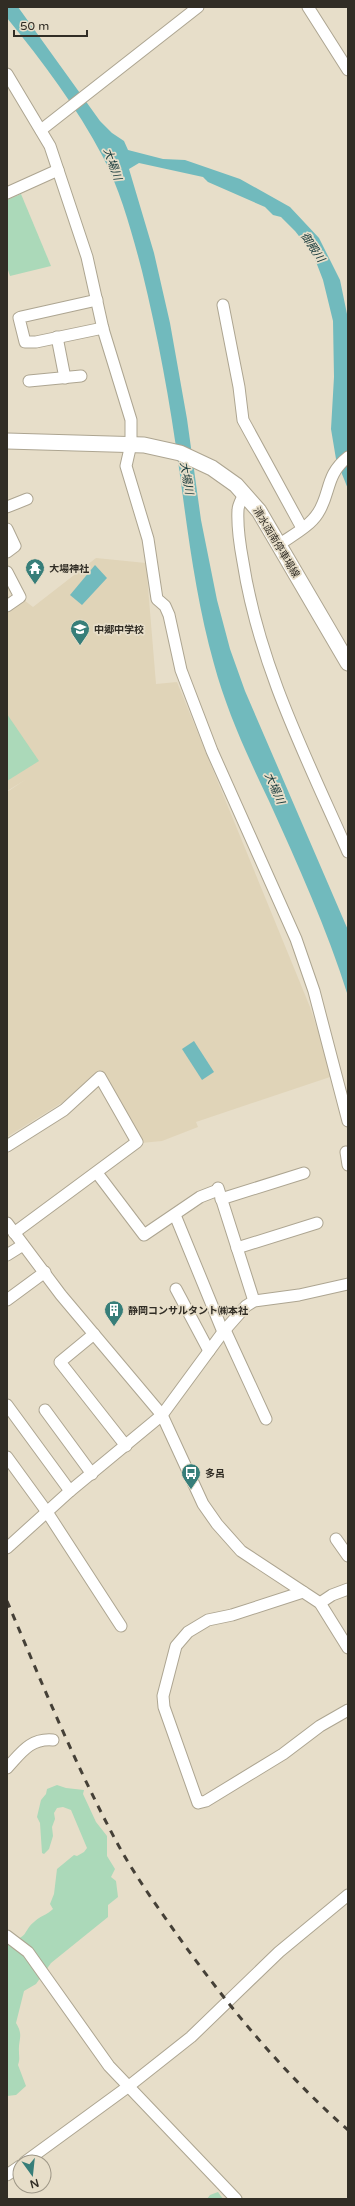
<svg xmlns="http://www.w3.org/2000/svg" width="355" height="2206" viewBox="0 0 355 2206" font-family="'Varela Round','Noto Sans JP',sans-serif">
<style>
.built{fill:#e0d4b8}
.green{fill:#abd9b9}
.water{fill:#71babd}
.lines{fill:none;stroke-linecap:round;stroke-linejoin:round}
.street-casing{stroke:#ada591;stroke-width:13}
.secondary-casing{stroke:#ada591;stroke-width:17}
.street{stroke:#fff;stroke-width:11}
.secondary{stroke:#fff;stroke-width:15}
.rail{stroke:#454037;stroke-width:3;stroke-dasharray:7 7;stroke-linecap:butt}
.labels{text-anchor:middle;stroke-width:3.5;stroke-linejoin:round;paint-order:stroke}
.street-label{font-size:10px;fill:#312d25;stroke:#e7dec9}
.poi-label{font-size:10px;font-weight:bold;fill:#312d25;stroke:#e7dec9;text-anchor:start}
.water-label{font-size:11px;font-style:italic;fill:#113537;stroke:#e7dec9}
</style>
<rect width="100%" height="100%" fill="#e7dec9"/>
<polygon class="built" points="96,558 146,563 156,684 177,682 310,1007 333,1076 196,1122 198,1127 162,1141 141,1143 101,1070 63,1102 7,1137 7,792 25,780 7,791 7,608 20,597 33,607"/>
<g class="green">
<polygon points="21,194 51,266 10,276 7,267 7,200"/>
<polygon points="7,714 39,761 7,781"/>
<path d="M57 1785 66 1788 84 1790 83 1794 96 1822 107 1836V1856L115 1869 111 1877 116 1881 118 1897 108 1905V1917L51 1963 36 1984 24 1991 16 2023C24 2036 18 2039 19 2052 19 2057 20 2059 18 2065L26 2086 16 2095 7 2096V1940C29 1939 22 1932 34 1922 40 1916 47 1915 53 1909L50 1904 54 1894 57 1869 74 1855 77 1856 84 1852 87 1848 71 1810 63 1807 57 1808 54 1813 55 1819 52 1827 53 1836 49 1849 44 1854 42 1853 40 1823 37 1817 41 1800 46 1794 47 1789Z"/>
<polygon points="218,2192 223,2199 207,2199 210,2195"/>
</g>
<g class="water">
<path d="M7 7H18L100 121 112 133 124 141 128 150 163 159 185 160 240 179 290 207 319 238 340 280 347 314 348 489 336 459 331 429 334 377 333 321 323 280 313 254 295 231 281 217 273 215 265 207 208 182 203 177 139 163 129 169 154 253 170 323 187 419 201 520 217 600 230 649 245 691 348 930V996C327 929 298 865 269 801 248 757 227 712 214 664 196 600 188 534 179 468 170 402 158 336 142 271 132 233 121 192 103 157 77 107 42 61 7 18Z"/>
<polygon points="95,565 107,578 82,605 70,595"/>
<polygon points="194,1041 214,1072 202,1080 182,1049"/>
</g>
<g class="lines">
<g class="street-casing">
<g id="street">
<polyline points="308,7 348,70"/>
<polyline points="7,74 50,146 87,257 103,329 131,420 131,444 126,466 148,539 157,599 165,606 169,615 181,670 212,751 296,939 314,991 348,1121"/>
<polyline points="41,130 198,7"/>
<polyline points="7,193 58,170"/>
<polyline points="97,300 21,317 19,318 25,342 36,342 103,328"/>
<polyline points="223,305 239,387 243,420 302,528"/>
<polyline points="57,337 65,378"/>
<polyline points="29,381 81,376"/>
<path d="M244 494C242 499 238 505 238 510 237 527 240 546 243 562 259 665 306 757 348 852"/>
<polyline points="7,507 27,499"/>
<polyline points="7,529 15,546 7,552"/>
<path d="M280 544C293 535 310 526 318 513 331 493 325 475 348 457"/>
<polyline points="7,572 20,597 7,606"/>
<polyline points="7,1146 64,1110 100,1077 137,1142 14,1233"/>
<polyline points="346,1152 348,1165"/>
<polyline points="97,1173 144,1235 200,1197 218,1190"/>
<polyline points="218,1188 254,1301"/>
<polyline points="221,1199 304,1173"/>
<polyline points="175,1215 223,1332"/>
<polyline points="7,1223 61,1295 162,1415 203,1504 217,1524 241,1551 320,1603 348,1648"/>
<polyline points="237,1248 317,1223"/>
<polyline points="7,1255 23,1245"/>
<polyline points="176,1289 209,1351"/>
<polyline points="7,1300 45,1272"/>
<polyline points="225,1330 266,1419"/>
<polyline points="94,1334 60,1362 126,1446"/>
<polyline points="7,1405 70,1491"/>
<polyline points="45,1410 92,1474"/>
<polyline points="7,1457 47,1512 121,1626"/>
<polyline points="336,1539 348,1556"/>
<polyline points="7,1548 70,1491 162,1415 223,1332 246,1306 254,1301 299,1295 348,1284"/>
<polyline points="303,1592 232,1615 208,1620 188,1632 176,1646 163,1696 164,1707 198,1803 206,1801 283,1754 320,1726 348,1710"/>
<polyline points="320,1603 332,1595 348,1589"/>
<path d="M7 1768C21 1753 30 1738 53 1740"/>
<polyline points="7,1936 28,1952 109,2066 236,2199"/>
<polyline points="25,2162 129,2086 191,2037 279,1952 348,1895"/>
<polyline points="7,2175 20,2166"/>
</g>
</g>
<g class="secondary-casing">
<polyline id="secondary" points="7,441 144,445 180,453 212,468 236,485 259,511 348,663"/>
</g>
<use href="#street" class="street"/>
<use href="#secondary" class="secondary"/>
<path class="rail" d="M7 1601C41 1681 74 1762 115 1839 133 1873 156 1905 178 1936 228 2006 283 2073 348 2130"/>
</g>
<defs>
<g id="temple-pin" transform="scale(1)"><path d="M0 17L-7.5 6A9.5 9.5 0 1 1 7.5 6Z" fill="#377e79" stroke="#e7dec9"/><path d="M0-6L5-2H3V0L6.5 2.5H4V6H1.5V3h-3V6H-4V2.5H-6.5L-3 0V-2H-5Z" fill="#fff"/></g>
<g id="school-pin" transform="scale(1)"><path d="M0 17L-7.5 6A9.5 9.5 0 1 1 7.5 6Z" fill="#377e79" stroke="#e7dec9"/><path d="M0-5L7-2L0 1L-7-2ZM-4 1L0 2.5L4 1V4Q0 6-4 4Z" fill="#fff"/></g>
<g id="building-pin" transform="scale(1)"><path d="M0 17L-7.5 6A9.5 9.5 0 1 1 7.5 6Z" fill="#377e79" stroke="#e7dec9"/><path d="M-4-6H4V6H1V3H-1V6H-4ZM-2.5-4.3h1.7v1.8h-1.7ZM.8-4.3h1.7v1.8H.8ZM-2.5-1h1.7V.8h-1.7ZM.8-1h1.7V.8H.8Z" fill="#fff"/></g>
<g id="bus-pin" transform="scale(1)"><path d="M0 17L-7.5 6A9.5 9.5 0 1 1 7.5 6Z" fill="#377e79" stroke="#e7dec9"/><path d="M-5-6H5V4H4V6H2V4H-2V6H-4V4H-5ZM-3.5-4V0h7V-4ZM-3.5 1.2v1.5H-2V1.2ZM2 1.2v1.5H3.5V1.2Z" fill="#fff"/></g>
</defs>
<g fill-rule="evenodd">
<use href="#temple-pin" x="35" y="568"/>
<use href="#school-pin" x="80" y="629"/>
<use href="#building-pin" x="114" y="1310"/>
<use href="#bus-pin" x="191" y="1473"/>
</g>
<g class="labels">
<g class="street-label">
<text transform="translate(277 542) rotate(59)" y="4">清水函南停車場線</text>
</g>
<g class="poi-label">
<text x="49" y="572">大場神社</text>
<text x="94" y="633">中郷中学校</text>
<text x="128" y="1314">静岡コンサルタント㈱本社</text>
<text x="205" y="1477">多呂</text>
</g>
<g class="water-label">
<text transform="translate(113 164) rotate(70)" y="4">大場川</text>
<text transform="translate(313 247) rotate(56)" y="4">御殿川</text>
<text transform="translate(187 478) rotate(80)" y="4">大場川</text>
<text transform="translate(275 788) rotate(66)" y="4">大場川</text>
</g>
</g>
<rect width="355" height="2206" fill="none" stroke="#312d25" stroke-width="16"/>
<g transform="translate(32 2174) rotate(165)"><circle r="19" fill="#e7dec9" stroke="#9e9787"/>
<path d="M0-3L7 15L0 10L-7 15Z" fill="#377e79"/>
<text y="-6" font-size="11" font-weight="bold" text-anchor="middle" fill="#312d25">N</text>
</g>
<path d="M14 30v6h73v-6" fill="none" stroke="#312d25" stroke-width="2"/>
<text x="20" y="30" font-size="12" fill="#312d25" stroke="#e7dec9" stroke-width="3" paint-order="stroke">50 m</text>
</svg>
